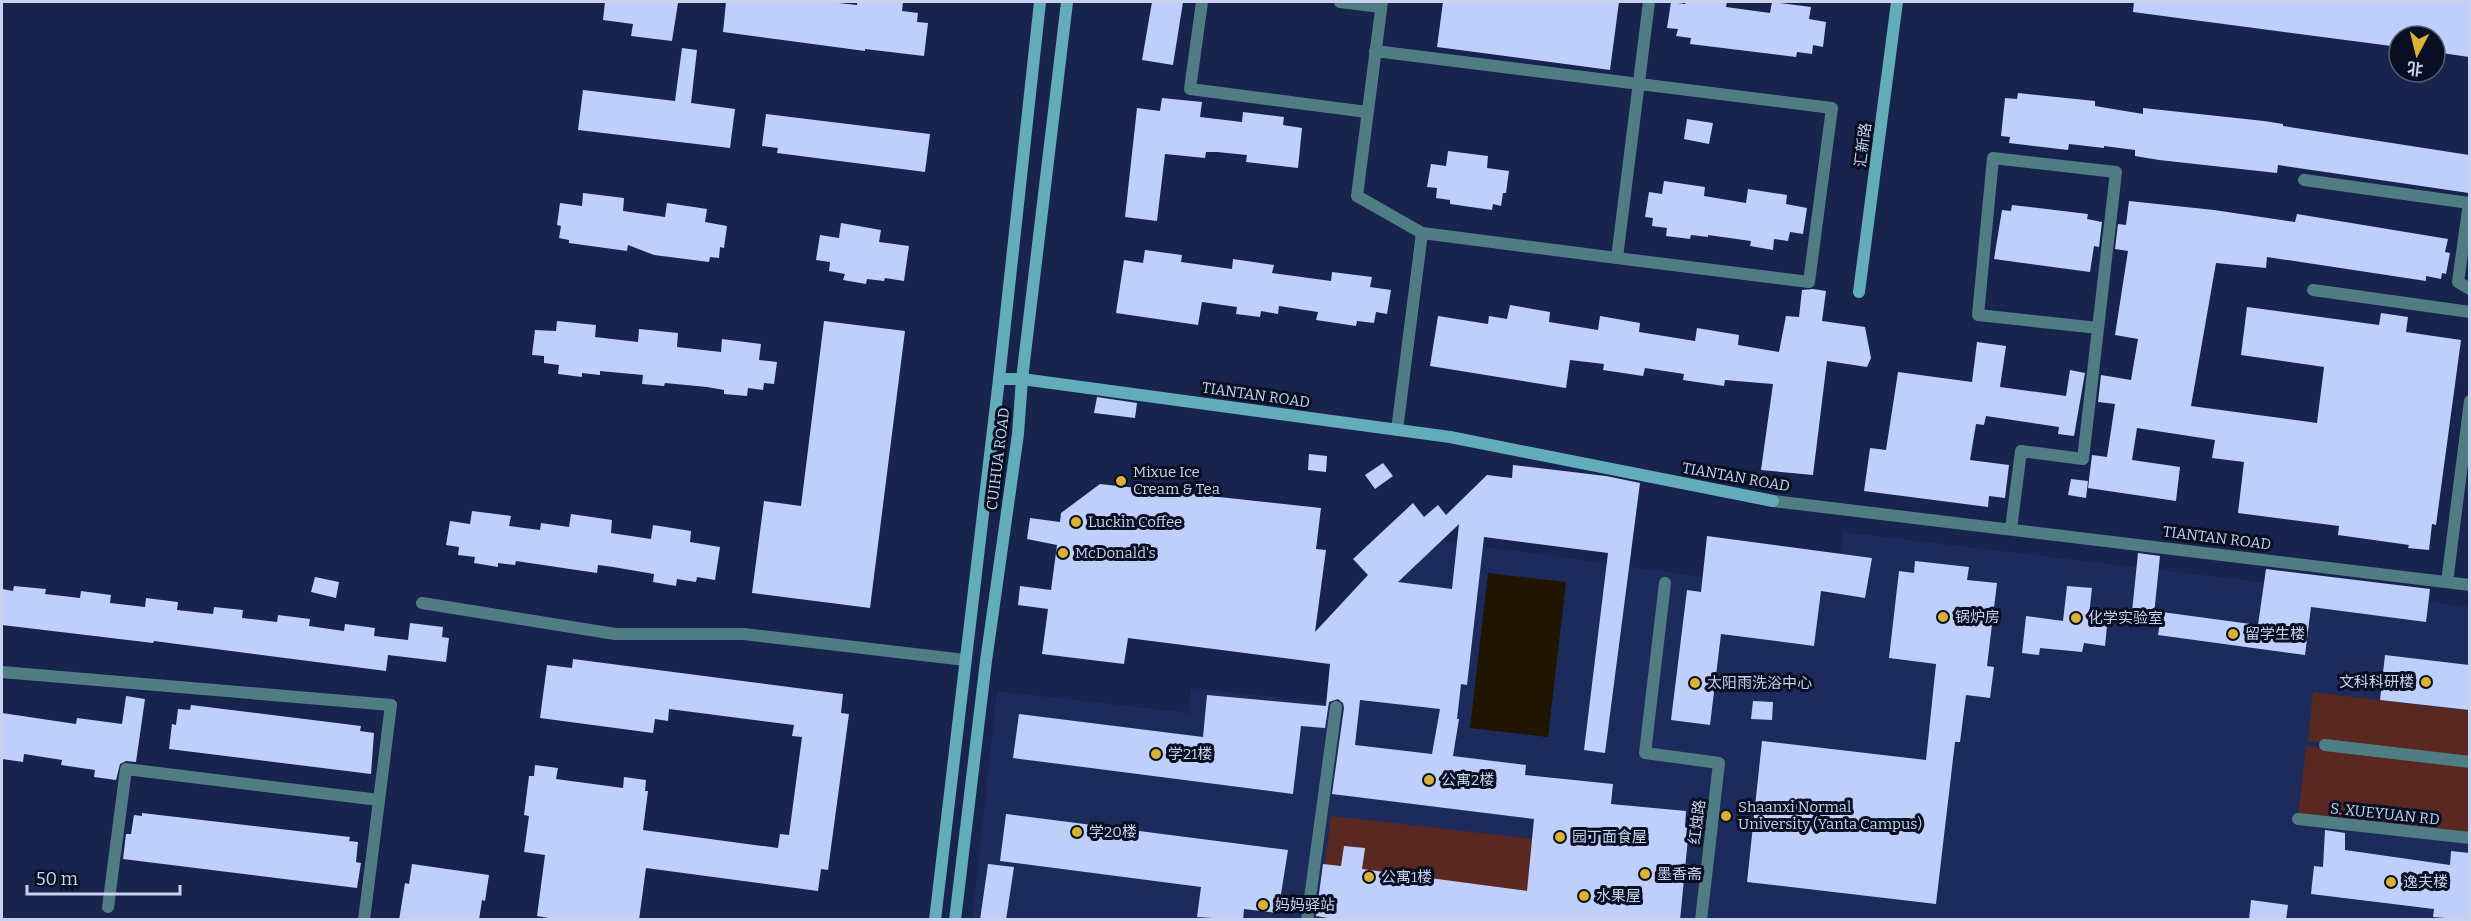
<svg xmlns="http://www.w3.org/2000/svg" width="2471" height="921" viewBox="0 0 2471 921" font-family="Bitter,'Noto Sans SC',serif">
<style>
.built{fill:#1d2a5c}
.green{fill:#582821}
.water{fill:#1f1500}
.building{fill:#bfcffc;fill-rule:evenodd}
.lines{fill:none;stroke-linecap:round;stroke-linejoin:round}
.lane{stroke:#507d84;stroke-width:12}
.street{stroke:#507d84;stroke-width:12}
.secondary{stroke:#63adba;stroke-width:12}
.poi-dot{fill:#dcb233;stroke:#090f22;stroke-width:2}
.labels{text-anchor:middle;stroke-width:6;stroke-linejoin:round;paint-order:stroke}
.street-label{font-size:15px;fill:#c8d2ee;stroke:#090f22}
.poi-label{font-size:15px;fill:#c8d2ee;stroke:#090f22;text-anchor:start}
</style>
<rect width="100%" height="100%" fill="#18234e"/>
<polygon class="built" points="1843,532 2469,607 2469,919 972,920 997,691 1189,713 1191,688 1325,703 1336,620 1416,537 1833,595"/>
<g class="green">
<polygon points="2313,692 2469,711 2469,759 2308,741"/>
<polygon points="2306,746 2469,764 2469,835 2298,817"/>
<polygon points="1331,816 1534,839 1524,919 1321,920 1318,917"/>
</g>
<polygon class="water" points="1488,573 1566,582 1548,737 1470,728"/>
<g class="building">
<polygon points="605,2 678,3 672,41 631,36 633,24 603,20"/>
<polygon points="726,2 829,2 857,5 857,2 903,2 902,11 918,13 917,22 928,23 924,56 865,49 865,51 723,32"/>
<polygon points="1152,2 1183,2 1173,65 1142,60"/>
<polygon points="1443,2 1619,2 1610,70 1437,47"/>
<polygon points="1671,2 1685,4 1686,2 1727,2 1726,7 1770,13 1772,2 1811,7 1809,19 1826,22 1823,47 1813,45 1812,54 1797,52 1796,57 1690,44 1691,38 1676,36 1678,29 1667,28"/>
<polygon points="2134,2 2469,2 2469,57 2435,52 2435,36 2399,36 2399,47 2133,12"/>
<polygon points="682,48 697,50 691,103 735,109 730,148 578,130 583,90 675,101"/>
<polygon points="2018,93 2095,101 2095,106 2143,114 2143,108 2264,121 2283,124 2283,126 2469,155 2469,193 2278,165 2277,173 2159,160 2135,156 2135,150 2104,146 2104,148 2069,144 2068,150 2009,143 2010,137 2001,136 2005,98 2017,99"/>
<polygon points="1162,98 1202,102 1200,117 1242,122 1243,112 1284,117 1283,125 1302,128 1298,168 1246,162 1247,155 1217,152 1206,152 1205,158 1165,154 1157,221 1125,217 1137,108 1160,111"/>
<polygon points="766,114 930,134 925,172 777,153 778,148 762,146"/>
<polygon points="1687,119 1713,123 1709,144 1684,139"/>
<polygon points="1448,151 1488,156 1487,168 1509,171 1506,193 1503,193 1501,206 1493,204 1492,210 1450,204 1450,200 1436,198 1437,188 1427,187 1431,164 1446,166"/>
<polygon points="1664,181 1705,187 1704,196 1746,203 1748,189 1787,195 1786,204 1807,208 1803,234 1790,232 1788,241 1774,239 1773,250 1750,246 1751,241 1708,235 1708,237 1691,235 1690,239 1666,236 1667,228 1652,226 1653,218 1645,217 1649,192 1662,194"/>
<polygon points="583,193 624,198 623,211 665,217 667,203 707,209 705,222 727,226 724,248 720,247 719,258 710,257 709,262 654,255 628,245 627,251 569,243 569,240 559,238 561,226 557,225 560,203 582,206"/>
<polygon points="2129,201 2214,210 2295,222 2297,214 2448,239 2445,252 2450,253 2446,274 2442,273 2441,279 2426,276 2426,281 2267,257 2266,268 2216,263 2191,406 2317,423 2324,367 2241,355 2247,307 2379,325 2381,313 2408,317 2406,332 2461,340 2436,525 2432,524 2429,550 2408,548 2409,545 2338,535 2339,526 2238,513 2244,462 2212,458 2215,440 2137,428 2132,460 2180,467 2176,501 2088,488 2092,455 2107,457 2115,404 2098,402 2101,375 2131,380 2138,339 2115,335 2128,251 2115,249 2118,224 2126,225"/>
<polygon points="2012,205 2088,214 2087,219 2102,222 2099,247 2094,246 2090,272 1994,259 2002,210 2011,211"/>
<polygon points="841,223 881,230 879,242 909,246 904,281 885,278 884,281 867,279 866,284 843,280 845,274 829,271 830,262 816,260 820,235 839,238"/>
<polygon points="1145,250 1182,255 1181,262 1232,269 1233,259 1274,265 1272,273 1331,281 1332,272 1372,277 1370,287 1391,290 1387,314 1376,312 1374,323 1357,321 1356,326 1316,320 1318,312 1279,306 1278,314 1261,311 1260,317 1236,314 1237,307 1202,302 1198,325 1116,313 1124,260 1143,263"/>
<polygon points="1813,289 1826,291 1822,321 1865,327 1871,358 1867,367 1827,361 1813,475 1761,470 1773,384 1725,380 1724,386 1683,380 1684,374 1645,368 1643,376 1603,370 1604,364 1570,360 1566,388 1430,366 1438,316 1488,324 1489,316 1507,319 1510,305 1550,312 1549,322 1598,330 1600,316 1640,323 1639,332 1695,341 1697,328 1739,335 1738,345 1779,352 1786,316 1799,317 1802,290"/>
<polygon points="557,321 596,325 595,337 638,342 639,329 678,333 677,347 721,352 722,339 761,344 759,360 777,362 774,384 764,383 763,390 748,388 747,396 724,394 724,390 707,387 665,383 664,386 642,384 643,375 600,371 600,375 582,373 582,377 558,374 559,365 544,363 544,356 532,355 535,330 556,331"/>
<polygon points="824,321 905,331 870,608 752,593 764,501 801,506"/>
<polygon points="1977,342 2006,346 2000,387 2066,396 2070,370 2085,373 2074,436 2058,434 2059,427 1986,416 1984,425 1976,424 1970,460 2009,465 2005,498 1989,496 1988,507 1864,491 1870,448 1886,450 1898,372 1972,382"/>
<polygon points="1097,397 1137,403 1135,418 1094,413"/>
<polygon points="1309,454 1327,456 1326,472 1308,470"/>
<polygon points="1383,463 1393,476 1375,489 1365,475"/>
<path d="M1513 465 1606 476 1640 483 1605 753 1584 750 1608 553 1484 537 1467 685 1461 684 1457 719H1459L1453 756 1526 765 1525 775 1613 784 1611 804 1686 811 1685 827 1689 828 1680 920H1340L1316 916 1323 864 1341 866 1344 846 1365 848 1362 869 1527 891 1534 819 1332 794 1344 708 1343 703 1338 699 1329 702 1325 728 1301 726 1293 794 1013 758 1019 714 1203 737 1207 695 1326 706 1330 664 1128 638 1124 664 1042 654 1048 609 1018 605 1020 586 1051 590 1057 545 1027 539 1030 518 1060 522 1061 513 1100 484 1321 508 1316 549 1326 550 1315 632 1368 575 1353 559 1413 503 1424 517 1438 505 1446 515 1487 475 1512 478ZM1459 524 1452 589 1398 582 1456 527ZM1360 700 1440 709 1432 754 1355 745Z"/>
<polygon points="2071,479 2088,481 2086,498 2068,495"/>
<polygon points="472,511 511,516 509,526 540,530 541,523 569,527 571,514 612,520 611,533 651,539 653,525 691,531 690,542 720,547 715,580 697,577 696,582 677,579 676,586 653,582 654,574 613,567 598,565 597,573 516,561 515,565 498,563 498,567 474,563 475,557 458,555 459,547 446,545 450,521 470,524"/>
<polygon points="1707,536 1872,558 1865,598 1821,591 1814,646 1721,634 1710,725 1671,720 1687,590 1701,592"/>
<polygon points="2138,553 2160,556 2153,624 2131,622"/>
<polygon points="1915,561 1969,567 1967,580 1997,583 1987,666 1994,667 1990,698 1966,695 1960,742 1955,742 1936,904 1747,882 1762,741 1926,760 1936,664 1889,658 1899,571 1914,573"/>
<polygon points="2266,569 2430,589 2426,622 2311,607 2305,655 2158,635 2162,612 2258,625"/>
<polygon points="315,577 339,582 336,598 311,592"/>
<polygon points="14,586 46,589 45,594 80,598 81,591 111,595 110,603 145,607 146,598 178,602 177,610 213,614 214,607 243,610 242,618 277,622 278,615 310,619 309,626 344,631 345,624 375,628 374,636 408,640 410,623 443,627 442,637 449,638 446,662 388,655 386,671 154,641 153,643 2,625 2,589 13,591"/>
<polygon points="2067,586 2092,588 2088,624 2107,626 2105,646 2084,643 2082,652 2040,648 2039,655 2022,653 2026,616 2063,621"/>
<polygon points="2385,655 2469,665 2469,710 2380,700"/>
<polygon points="573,659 843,694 841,713 849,714 828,870 821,869 818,891 646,868 639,920 560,920 537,916 545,855 524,852 529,816 524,815 529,776 534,776 535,765 558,768 556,779 623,788 624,777 646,780 645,791 648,791 643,830 778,848 780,834 789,835 802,737 792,736 794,725 669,709 668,721 655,719 653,733 540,718 547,665 572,668"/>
<polygon points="126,696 145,699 136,762 126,761 120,764 116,780 94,777 95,770 61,765 62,760 24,754 23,762 2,759 2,713 76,724 77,718 122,724"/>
<polygon points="1753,701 1773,702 1772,720 1751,719"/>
<polygon points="191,705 361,726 360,731 374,733 371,774 169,749 172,724 176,725 178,709 190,710"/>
<polygon points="142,813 350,837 349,841 358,842 356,862 361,863 357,888 123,859 126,834 131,834 134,815 142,816"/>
<polygon points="1006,814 1288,850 1278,913 1244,909 1243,920 1197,917 1201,887 1000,861"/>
<polygon points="2325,830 2345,833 2345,850 2450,865 2451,851 2469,853 2469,920 2433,917 2434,909 2311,894 2314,866 2323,867"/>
<polygon points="412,864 489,875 485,901 482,900 479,920 399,920 405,883 409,884"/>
<polygon points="988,864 1014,867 1006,920 980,920"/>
<polygon points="2251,900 2288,905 2286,920 2249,920"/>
</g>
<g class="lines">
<g class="lane">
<polyline points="1202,2 1190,89 1367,112"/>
<polyline points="1340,2 1381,7"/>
<polyline points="1375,51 1832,108 1809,282 1617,258"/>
<polyline points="2313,290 2470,312"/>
<polyline points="2011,529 2021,451 2083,459 2116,172 1993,158 1978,315 2098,328"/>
<polyline points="1665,583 1645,753 1719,763 1701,920"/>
<polyline points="2298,819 2470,838"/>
<polyline points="364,920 391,705"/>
</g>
<g class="street">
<polyline points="1382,2 1357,196 1422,233 1617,258 1649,2"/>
<polyline points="2304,180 2469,203 2458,282 2470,289"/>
<polyline points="1397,430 1422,233"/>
<polyline points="1773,501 2470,585"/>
<polyline points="2447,582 2470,401"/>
<polyline points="422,603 615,634 744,634 965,660"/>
<polyline points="2,672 391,705"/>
<polyline points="2325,745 2470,762"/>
<polyline points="108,907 126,769 379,800"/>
<polyline points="1307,920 1336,707"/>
</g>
<g class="secondary">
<polyline points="1859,292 1897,2"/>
<polyline points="999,379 1022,379 1450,437 1773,501"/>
<polyline points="935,920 999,379 1040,2"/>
<polyline points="955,920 986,661 1018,434 1022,379 1067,2"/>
</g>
</g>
<g class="poi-dot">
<circle cx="1121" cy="481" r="6"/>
<circle cx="1076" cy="522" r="6"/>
<circle cx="1063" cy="553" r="6"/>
<circle cx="1943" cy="617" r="6"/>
<circle cx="2076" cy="618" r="6"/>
<circle cx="2233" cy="634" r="6"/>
<circle cx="2426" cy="682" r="6"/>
<circle cx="1695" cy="683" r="6"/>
<circle cx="1156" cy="754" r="6"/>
<circle cx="1429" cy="780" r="6"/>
<circle cx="1726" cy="816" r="6"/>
<circle cx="1077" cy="832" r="6"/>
<circle cx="1560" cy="837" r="6"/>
<circle cx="1645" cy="874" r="6"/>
<circle cx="1369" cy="877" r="6"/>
<circle cx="2391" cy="882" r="6"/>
<circle cx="1584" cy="896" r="6"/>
<circle cx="1263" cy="905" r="6"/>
</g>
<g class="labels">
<g class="street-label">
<text transform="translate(1863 145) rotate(-83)" y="5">汇新路</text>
<text transform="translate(1256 395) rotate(8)" y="5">TIANTAN ROAD</text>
<text transform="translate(998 459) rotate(-83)" y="5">CUIHUA ROAD</text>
<text transform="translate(1736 477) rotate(10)" y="5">TIANTAN ROAD</text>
<text transform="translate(2217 538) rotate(7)" y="5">TIANTAN ROAD</text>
<text transform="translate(2385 814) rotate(6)" y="5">S. XUEYUAN RD</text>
<text transform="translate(1697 822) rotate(-83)" y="5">红烛路</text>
</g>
<g class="poi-label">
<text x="1133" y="477">Mixue Ice<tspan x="1133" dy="17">Cream &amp; Tea</tspan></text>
<text x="1088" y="527">Luckin Coffee</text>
<text x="1075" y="558">McDonald's</text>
<text x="1955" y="622">锅炉房</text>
<text x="2088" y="623">化学实验室</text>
<text x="2245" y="639">留学生楼</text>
<text x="2414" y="687" text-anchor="end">文科科研楼</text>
<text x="1707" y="688">太阳雨洗浴中心</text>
<text x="1168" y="759">学21楼</text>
<text x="1441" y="785">公寓2楼</text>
<text x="1738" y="812">Shaanxi Normal<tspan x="1738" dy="17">University (Yanta Campus)</tspan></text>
<text x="1089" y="837">学20楼</text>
<text x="1572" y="842">园丁面食屋</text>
<text x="1657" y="879">墨香斋</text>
<text x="1381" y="882">公寓1楼</text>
<text x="2403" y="887">逸夫楼</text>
<text x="1596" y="901">水果屋</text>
<text x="1275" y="910">妈妈驿站</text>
</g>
</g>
<rect width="2471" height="921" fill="none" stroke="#c8d2ee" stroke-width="6"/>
<g transform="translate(2417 54) rotate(187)"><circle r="28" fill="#090f22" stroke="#555d74" stroke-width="1.5"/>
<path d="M0-4.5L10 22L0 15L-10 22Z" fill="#dcb233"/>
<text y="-9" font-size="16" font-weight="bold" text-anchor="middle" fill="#c8d2ee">北</text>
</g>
<path d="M27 885v9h153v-9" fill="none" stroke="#c8d2ee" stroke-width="3"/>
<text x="36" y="885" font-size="18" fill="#c8d2ee" stroke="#090f22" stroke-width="4.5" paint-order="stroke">50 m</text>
</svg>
